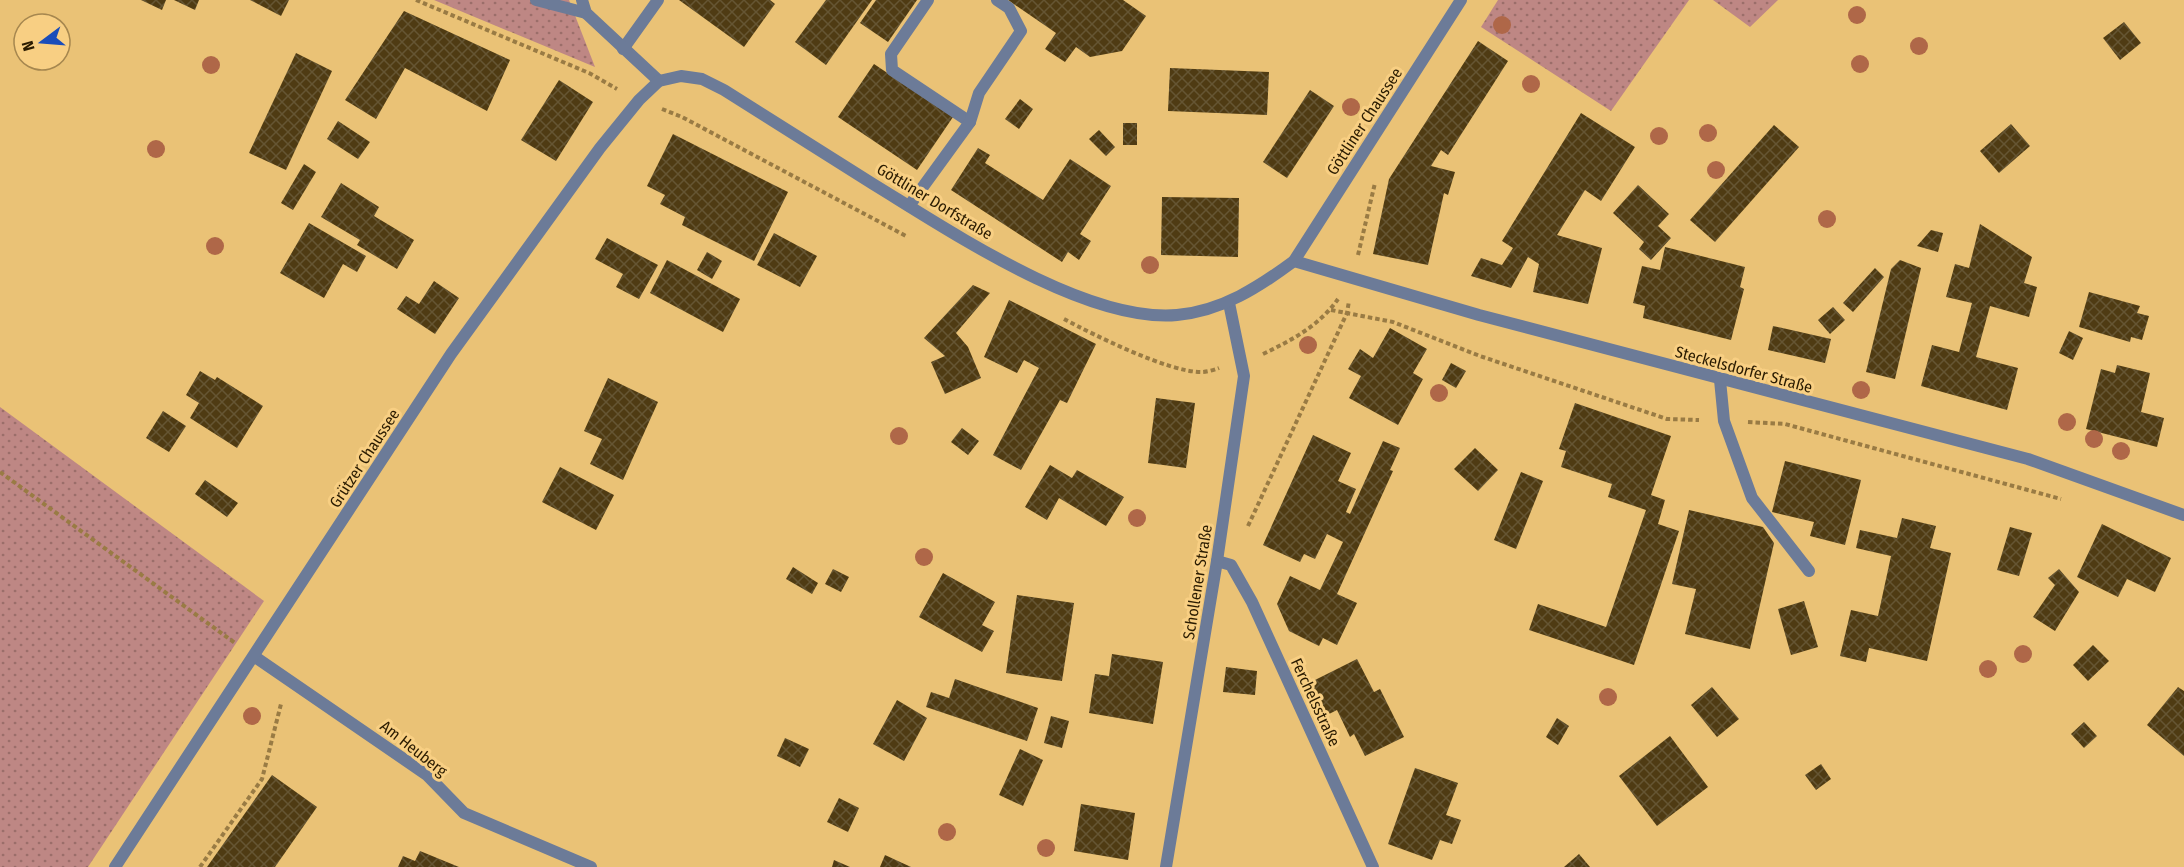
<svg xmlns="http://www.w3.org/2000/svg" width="2184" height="867" viewBox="0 0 2184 867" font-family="'Fira Sans Condensed',sans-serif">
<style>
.grass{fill:url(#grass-dots)}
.building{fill:url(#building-cross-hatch)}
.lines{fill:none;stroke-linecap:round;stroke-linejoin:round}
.path{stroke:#997b44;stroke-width:4;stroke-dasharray:4.5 3;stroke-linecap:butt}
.service{stroke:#6c7b98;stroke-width:12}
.minor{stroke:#6c7b98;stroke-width:12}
.tertiary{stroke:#6c7b98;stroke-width:12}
.tree{fill:#af6748}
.labels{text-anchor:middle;stroke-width:6;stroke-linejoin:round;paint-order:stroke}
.street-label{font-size:16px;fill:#2a1b00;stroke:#f8cf83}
</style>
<defs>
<pattern id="grass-dots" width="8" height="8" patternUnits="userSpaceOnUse" patternTransform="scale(1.5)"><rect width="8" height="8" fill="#be8784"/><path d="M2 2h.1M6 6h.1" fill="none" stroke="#9b6e6a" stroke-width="1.8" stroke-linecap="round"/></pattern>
<pattern id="building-cross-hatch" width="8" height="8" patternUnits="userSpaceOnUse" patternTransform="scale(1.5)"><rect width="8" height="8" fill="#4f3b13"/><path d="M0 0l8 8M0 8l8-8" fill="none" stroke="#655533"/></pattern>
</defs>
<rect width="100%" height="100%" fill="#eac276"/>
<g class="grass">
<polygon points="434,0 569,0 595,67"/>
<polygon points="1498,0 1689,0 1611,111 1481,27"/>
<polygon points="1713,0 1778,0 1750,27"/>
<polygon points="0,407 264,601 88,867 0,867"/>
</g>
<g class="building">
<polygon points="141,0 166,0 162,10"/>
<polygon points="174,0 199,0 195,10"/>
<polygon points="250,0 289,0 281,16"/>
<polygon points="679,0 770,0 775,4 744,47"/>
<polygon points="826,0 872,0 826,65 795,42"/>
<polygon points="876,0 917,0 888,42 860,23"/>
<polygon points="1008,0 1123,0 1146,16 1122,51 1090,57 1076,47 1065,62 1045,49 1056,33"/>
<polygon points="404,11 510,60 487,111 405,68 376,119 345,100"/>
<polygon points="2124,22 2141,43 2120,60 2103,38"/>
<polygon points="1478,41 1508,61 1448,155 1441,150 1431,166 1455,172 1448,195 1444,193 1428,265 1373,254 1389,179"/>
<polygon points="296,53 332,71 286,170 249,153"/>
<polygon points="874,64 953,117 917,170 838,117"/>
<polygon points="1170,68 1269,72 1267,115 1168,111"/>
<polygon points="559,80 593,102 556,161 521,140"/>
<polygon points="1310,90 1334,106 1287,178 1263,162"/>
<polygon points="1020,99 1033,109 1019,129 1005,119"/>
<polygon points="1581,113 1635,147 1601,201 1585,190 1557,235 1602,248 1588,304 1533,292 1539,264 1528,257 1511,288 1471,276 1481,258 1502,265 1513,248 1502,241"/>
<polygon points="338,121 370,142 358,159 327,139"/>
<rect x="1123" y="123" width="14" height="22"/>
<polygon points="2011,124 2030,146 1999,173 1980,151"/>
<polygon points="1774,125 1799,147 1715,242 1690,220"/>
<polygon points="1099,130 1115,147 1106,156 1089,139"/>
<polygon points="673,134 788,192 754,261 682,225 685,217 660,204 665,195 647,186"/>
<polygon points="978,148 990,155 985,163 1043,200 1070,159 1111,186 1080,234 1091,241 1079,260 1068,252 1062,262 951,190"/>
<polygon points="304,164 316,172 293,210 281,203"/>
<polygon points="341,183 379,207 374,216 414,240 397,269 357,245 360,240 321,217"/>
<polygon points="1638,185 1669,214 1658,226 1671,238 1651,260 1639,249 1644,242 1613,213"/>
<polygon points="1162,197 1239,198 1238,257 1161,255"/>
<polygon points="309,223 366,256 357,272 343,264 324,298 280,273"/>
<polygon points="1980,224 2032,257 2024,283 2037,287 2029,317 1990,306 1976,357 2018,368 2007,410 1921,386 1932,345 1959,352 1972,303 1946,297 1955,264 1969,268"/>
<polygon points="1931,230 1943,233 1938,252 1917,246"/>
<polygon points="774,233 817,256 800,287 757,265"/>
<polygon points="607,238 658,265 639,299 616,287 623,274 595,259"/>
<polygon points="1665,247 1745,267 1740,287 1744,289 1731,340 1643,318 1645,306 1633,303 1642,266 1660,270"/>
<polygon points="707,252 722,261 712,279 697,270"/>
<polygon points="667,260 740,299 723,332 650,293"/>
<polygon points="1900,260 1921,268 1895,379 1866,372 1891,269"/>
<polygon points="1875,268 1884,277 1853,312 1843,303"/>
<polygon points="434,281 459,298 435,334 397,309 406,296 419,304"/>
<polygon points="973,285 990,293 956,333 968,347 981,378 945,394 931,362 945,356 924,338"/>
<polygon points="2089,292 2140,306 2137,313 2149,316 2142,340 2131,337 2130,342 2079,327"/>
<polygon points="1009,300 1096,344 1067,403 1060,400 1021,470 993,455 1039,368 1024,360 1017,373 984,357"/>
<polygon points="1833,307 1845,320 1830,334 1818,320"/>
<polygon points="1773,326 1831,339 1825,363 1768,350"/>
<polygon points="1390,328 1427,349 1413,373 1423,379 1398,425 1349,398 1361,376 1348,369 1360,349 1373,358"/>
<polygon points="2069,331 2083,338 2073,360 2059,353"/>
<polygon points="1451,363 1466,371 1456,388 1442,380"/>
<polygon points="2117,365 2150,373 2141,412 2164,418 2157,447 2086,429 2101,369 2115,373"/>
<polygon points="200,371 215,380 217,377 263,406 237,448 190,418 199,403 186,395"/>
<polygon points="608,378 658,402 623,480 590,464 602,439 584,431"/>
<polygon points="1156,398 1195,403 1186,468 1148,463"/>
<polygon points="1575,403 1671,436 1651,495 1665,500 1658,524 1679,531 1634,665 1529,630 1538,604 1606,627 1646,510 1608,497 1612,484 1561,467 1566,451 1559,449"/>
<polygon points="163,411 186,426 169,452 146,438"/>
<polygon points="962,428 979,441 968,455 951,442"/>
<polygon points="1313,435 1351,453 1338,481 1356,489 1346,512 1350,514 1383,441 1400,448 1390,470 1393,471 1337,594 1357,603 1337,645 1323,638 1319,646 1289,631 1277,604 1290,576 1320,590 1343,542 1327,534 1315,559 1304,554 1300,562 1263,545"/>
<polygon points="1475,448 1498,470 1478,491 1454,469"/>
<polygon points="1785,461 1861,480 1845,545 1810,536 1814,522 1772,512"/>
<polygon points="1050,465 1072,478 1077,470 1124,497 1106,526 1059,498 1047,520 1025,507"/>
<polygon points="560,467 614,495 596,530 542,502"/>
<polygon points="1521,472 1543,481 1516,549 1494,540"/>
<polygon points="205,480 238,503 227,517 195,494"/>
<polygon points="1689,510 1763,527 1774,543 1750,649 1685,634 1696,589 1672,584"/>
<polygon points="1902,518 1936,526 1930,548 1951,553 1927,661 1869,648 1866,662 1840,656 1851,610 1878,616 1891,556 1856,548 1860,530 1897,538"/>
<polygon points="2102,524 2171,558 2155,592 2127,579 2118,597 2077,577"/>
<polygon points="2010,527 2032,533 2019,576 1997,570"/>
<polygon points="793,567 818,583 812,594 786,579"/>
<polygon points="833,569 849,577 841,592 825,584"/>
<polygon points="2059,569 2079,592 2055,631 2033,617 2055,585 2048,578"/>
<polygon points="943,573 995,602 982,625 994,631 982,652 919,617"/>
<polygon points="1017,595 1074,603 1062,681 1006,673"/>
<polygon points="1804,601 1818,647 1791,655 1778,609"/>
<polygon points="2093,645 2109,661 2088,681 2073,665"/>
<polygon points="1112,654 1163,662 1153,724 1089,713 1095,674 1109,676"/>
<polygon points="1357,659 1374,692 1380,689 1404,737 1365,756 1354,734 1350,737 1337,710 1327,715 1311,682"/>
<polygon points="1226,667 1257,671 1255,695 1223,692"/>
<polygon points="955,679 1038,708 1027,741 926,707 931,692 949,698"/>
<polygon points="1712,687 1739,719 1717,737 1691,705"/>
<polygon points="2178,687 2184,691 2184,756 2147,725"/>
<polygon points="897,700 927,718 904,761 873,744"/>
<polygon points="1051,716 1069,721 1062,748 1044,743"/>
<polygon points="1557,718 1569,726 1558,745 1546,737"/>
<polygon points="2084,722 2097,736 2084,748 2071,734"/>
<polygon points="1670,736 1708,787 1657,826 1619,776"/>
<polygon points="785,738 809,749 800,767 777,756"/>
<polygon points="1020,749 1043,760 1023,806 999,795"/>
<polygon points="1821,764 1831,779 1816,790 1805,775"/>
<polygon points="1415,768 1458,783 1446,815 1461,820 1452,844 1440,840 1432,860 1388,844"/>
<polygon points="272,775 317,807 275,867 207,867"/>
<polygon points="839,798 859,808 848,832 827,822"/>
<polygon points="1081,804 1135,813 1128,860 1074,851"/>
<polygon points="420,851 459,867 398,867 403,856 415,861"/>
<polygon points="1579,854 1590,867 1564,867"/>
<polygon points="885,855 911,867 880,867"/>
<polygon points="834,860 850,867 832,867"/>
</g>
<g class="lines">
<g class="path">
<polyline points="416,0 589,73 617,89"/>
<polyline points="662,109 682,117 906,236"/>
<polyline points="1358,255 1375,183"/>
<polyline points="1331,310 1393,322 1480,356 1667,419 1699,420"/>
<path d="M1064 319C1094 335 1168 372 1201 372 1207 372 1214 370 1219 368"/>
<path d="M1263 354C1292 340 1319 326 1338 299"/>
<polyline points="1748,422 1785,424 2061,499"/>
<polyline points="0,472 235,643"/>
<polyline points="1248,526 1347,313 1349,301"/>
<polyline points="200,867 262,779 281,704"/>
</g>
<g class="service">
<polyline points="928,0 891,54 892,70 970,122"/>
<polyline points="623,49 658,0"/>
<polyline points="909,206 970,122 979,93 1021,31 1009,8 997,0"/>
<polyline points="1720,380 1724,421 1752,498 1809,571"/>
</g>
<g class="minor">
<polyline points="536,0 586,13"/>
<polyline points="582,0 586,13 659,81"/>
<polyline points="1294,261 1479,315 2028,459 2184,515"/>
<polyline points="1217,561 1231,565 1252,602 1373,867"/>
<polyline points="255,657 427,775 464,813 591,867"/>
<polyline points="1166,867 1217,561 1244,376 1229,303"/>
</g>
<path class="tertiary" d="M115 867 451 354 600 148 639 100 659 81 681 76 702 79 724 90C774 121 823 153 873 184 950 231 1086 323 1177 315 1222 311 1259 287 1294 261L1461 0"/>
</g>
<g class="tree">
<circle cx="1857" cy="15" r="9"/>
<circle cx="1502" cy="25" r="9"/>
<circle cx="1919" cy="46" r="9"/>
<circle cx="1860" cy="64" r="9"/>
<circle cx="211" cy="65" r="9"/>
<circle cx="1531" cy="84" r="9"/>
<circle cx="1351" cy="107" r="9"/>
<circle cx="1708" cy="133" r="9"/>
<circle cx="1659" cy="136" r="9"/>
<circle cx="156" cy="149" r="9"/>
<circle cx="1716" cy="170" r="9"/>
<circle cx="1827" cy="219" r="9"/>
<circle cx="215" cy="246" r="9"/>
<circle cx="1150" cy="265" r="9"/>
<circle cx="1308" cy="345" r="9"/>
<circle cx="1861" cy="390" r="9"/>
<circle cx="1439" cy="393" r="9"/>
<circle cx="2067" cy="422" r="9"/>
<circle cx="899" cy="436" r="9"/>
<circle cx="2094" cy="439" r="9"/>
<circle cx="2121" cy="451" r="9"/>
<circle cx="1137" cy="518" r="9"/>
<circle cx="924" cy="557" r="9"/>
<circle cx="2023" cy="654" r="9"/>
<circle cx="1988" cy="669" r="9"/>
<circle cx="1608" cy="697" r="9"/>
<circle cx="252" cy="716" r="9"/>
<circle cx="947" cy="832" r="9"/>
<circle cx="1046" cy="848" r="9"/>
</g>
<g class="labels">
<g class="street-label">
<text transform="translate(1364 121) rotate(-57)" y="6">Göttliner Chaussee</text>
<text transform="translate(935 201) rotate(31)" y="6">Göttliner Dorfstraße</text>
<text transform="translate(1744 369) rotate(15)" y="6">Steckelsdorfer Straße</text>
<text transform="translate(364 458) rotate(-57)" y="6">Grützer Chaussee</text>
<text transform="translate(1197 582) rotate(-81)" y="6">Schollener Straße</text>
<text transform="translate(1316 702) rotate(65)" y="6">Ferchelsstraße</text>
<text transform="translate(414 748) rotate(38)" y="6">Am Heuberg</text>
</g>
</g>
<g transform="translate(42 42) rotate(254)"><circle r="28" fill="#f8cf83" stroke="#a6874f" stroke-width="1.5"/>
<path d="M0-4.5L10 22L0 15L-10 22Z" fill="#1a4dba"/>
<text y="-9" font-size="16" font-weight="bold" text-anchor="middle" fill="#2a1b00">N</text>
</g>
</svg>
